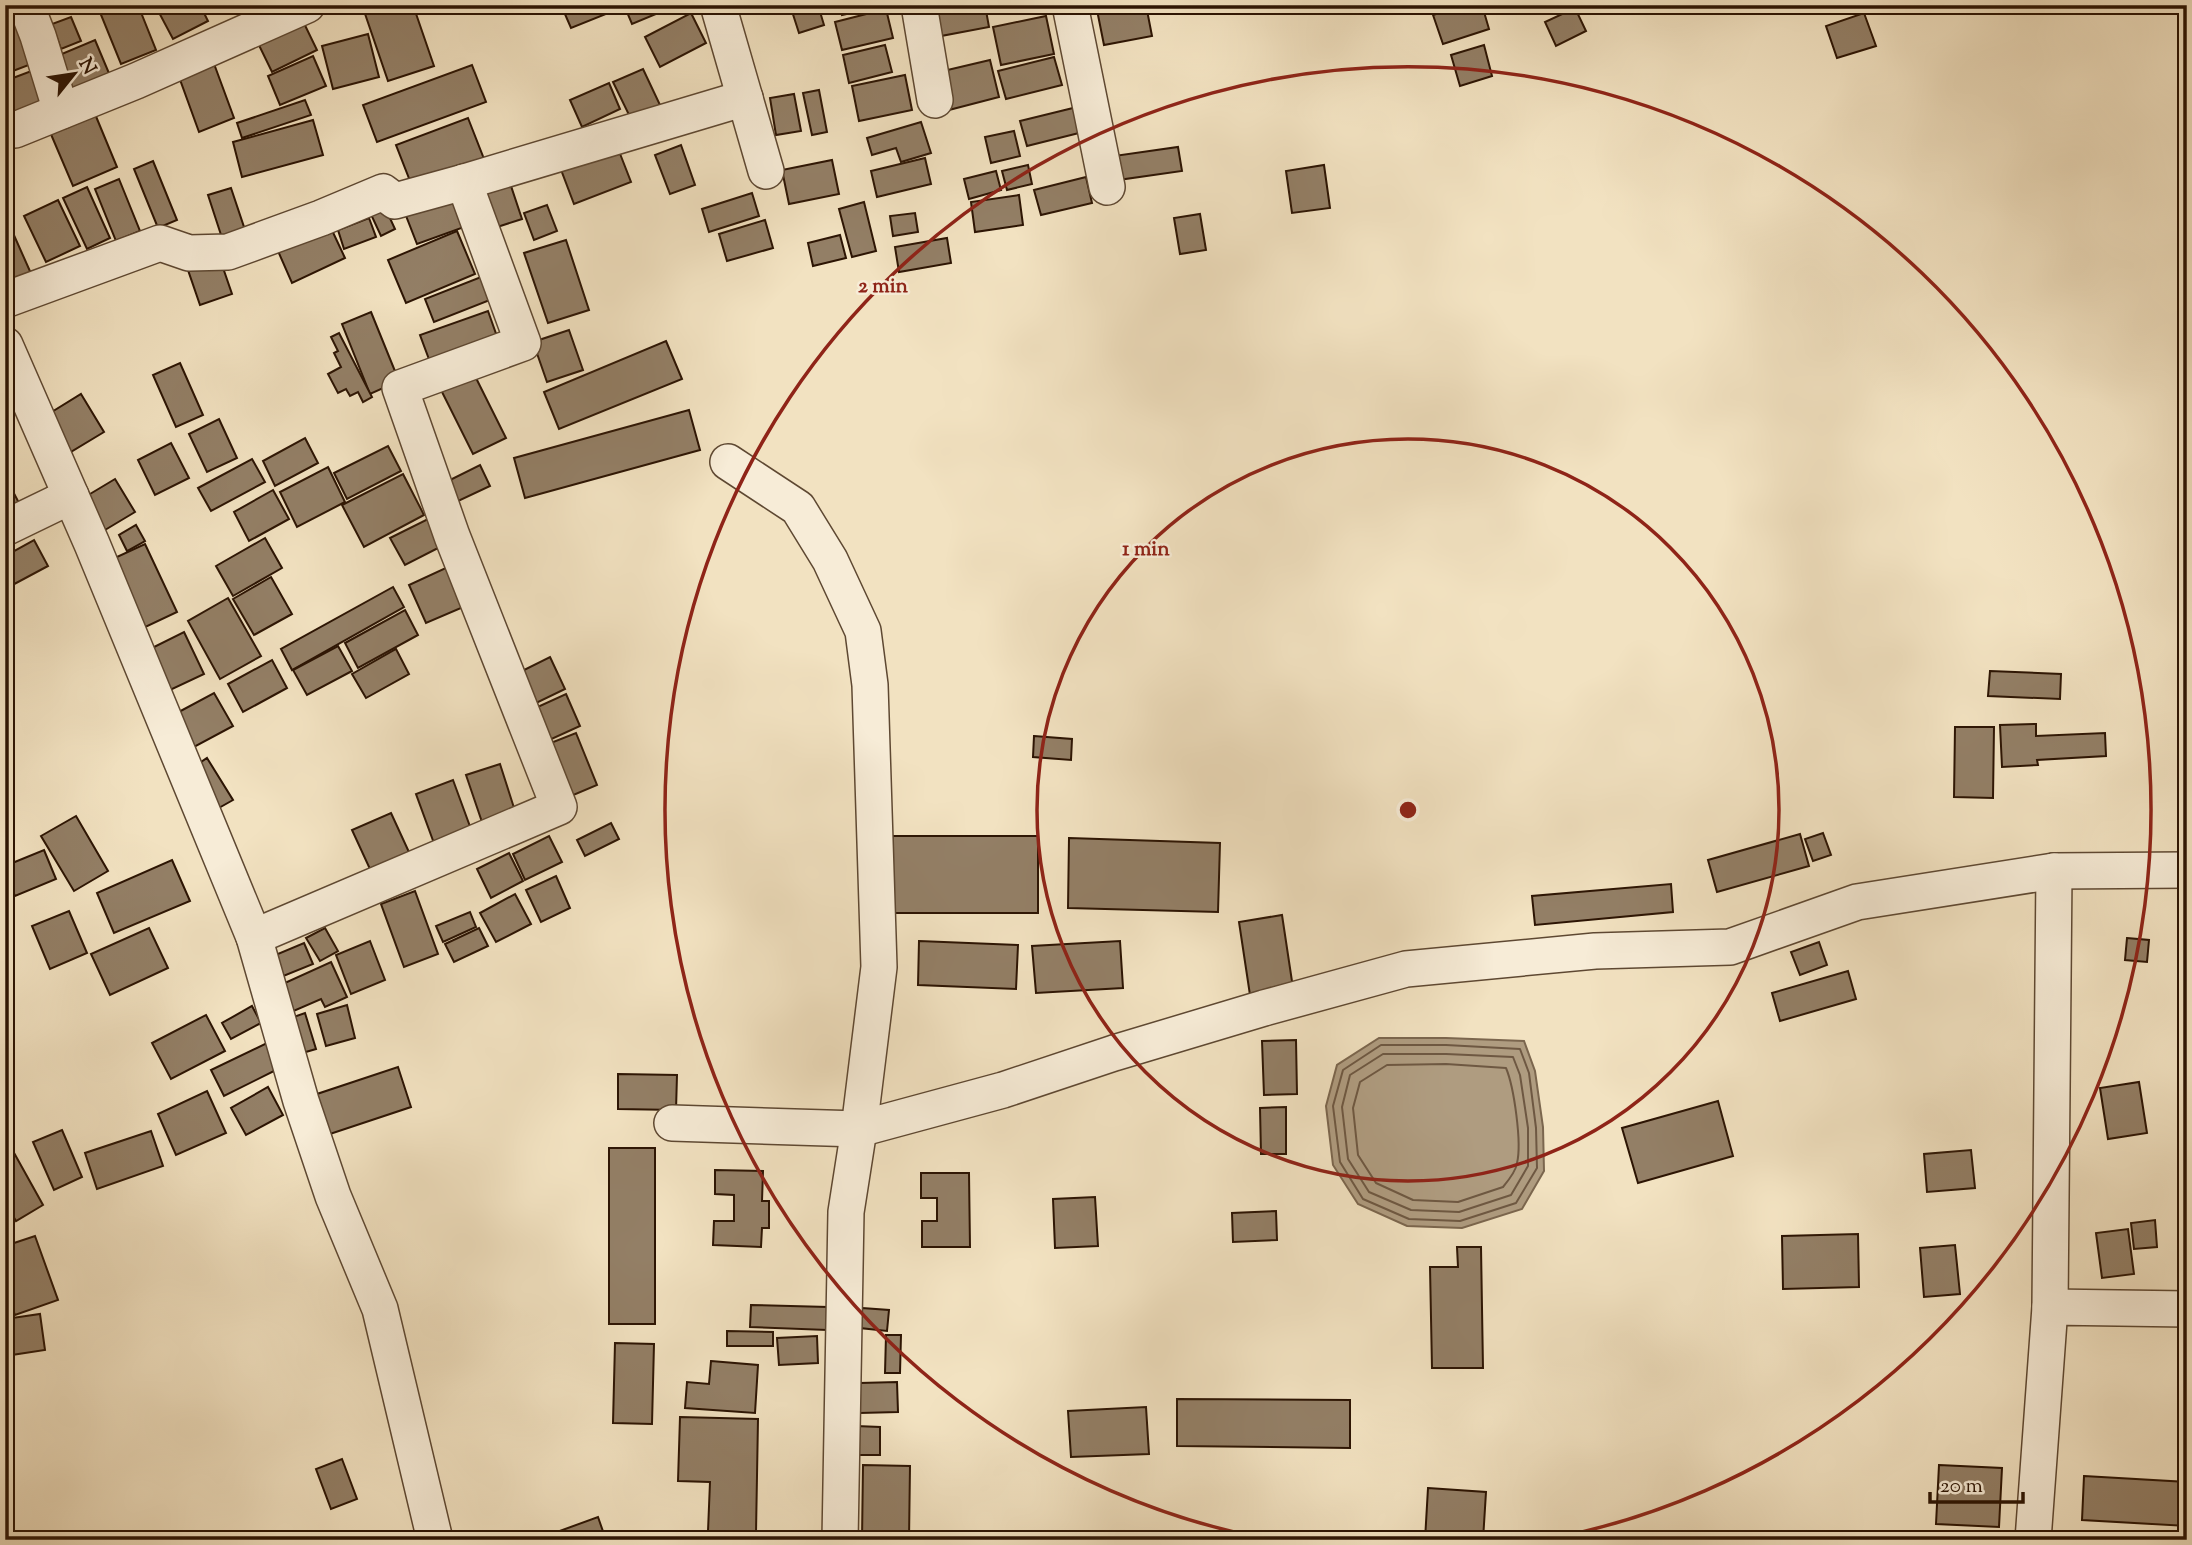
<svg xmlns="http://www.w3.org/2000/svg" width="2192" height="1545" viewBox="0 0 2192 1545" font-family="'Sorts Mill Goudy',serif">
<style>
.water{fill:#af9c80;stroke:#7b664e;stroke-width:2}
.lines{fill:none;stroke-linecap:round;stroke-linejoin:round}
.shore{stroke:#6e5842;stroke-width:2}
.building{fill:#937f66;stroke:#2c1403;stroke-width:2}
.minor-casing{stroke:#5e4832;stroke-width:38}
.minor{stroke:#f7ecd7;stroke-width:35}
.ring{fill:none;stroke:#8f2418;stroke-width:3.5}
.centre{fill:#8f2418;stroke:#f7ecd7;stroke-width:3.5}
.ring-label{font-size:21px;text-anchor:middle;font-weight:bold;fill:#8f2418;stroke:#f7ecd7;stroke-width:5;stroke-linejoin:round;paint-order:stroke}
</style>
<rect width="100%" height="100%" fill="#f2e2c1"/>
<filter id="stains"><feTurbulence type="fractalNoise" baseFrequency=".00286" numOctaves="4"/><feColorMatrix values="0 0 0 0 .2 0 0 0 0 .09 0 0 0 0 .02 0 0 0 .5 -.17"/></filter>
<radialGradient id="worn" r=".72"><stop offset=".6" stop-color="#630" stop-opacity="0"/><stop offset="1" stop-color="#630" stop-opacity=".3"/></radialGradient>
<polygon class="water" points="1379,1038 1446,1038 1524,1041 1535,1071 1543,1127 1544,1171 1522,1209 1462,1228 1407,1226 1358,1204 1333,1165 1326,1106 1337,1065"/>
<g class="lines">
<g class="shore">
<polygon points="1446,1045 1520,1049 1529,1073 1536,1128 1537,1168 1516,1203 1460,1221 1409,1219 1363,1199 1340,1162 1333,1106 1343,1070 1381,1045"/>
<polygon points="1383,1054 1446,1054 1513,1057 1520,1075 1528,1128 1528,1166 1511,1195 1459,1212 1411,1210 1369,1192 1348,1159 1342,1107 1350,1075"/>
<path d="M1446 1064 1506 1068C1514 1087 1522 1143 1517 1163 1516 1171 1508 1181 1503 1187L1458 1202 1413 1200 1376 1183 1358 1155 1353 1108 1360 1082 1387 1065Z"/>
</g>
</g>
<g class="building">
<polygon points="44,5 64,5 46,12"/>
<polygon points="97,5 138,5 156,50 121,64"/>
<polygon points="155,5 200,5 208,21 173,39"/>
<polygon points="362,5 413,5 434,66 388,81"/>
<polygon points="561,5 609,5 611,12 571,28"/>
<polygon points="624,5 666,5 668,9 632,24"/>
<polygon points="790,5 818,5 824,25 799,33"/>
<polygon points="840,5 887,5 842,15"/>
<polygon points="935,5 985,5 989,27 941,36"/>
<polygon points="1121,5 1146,5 1152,36 1104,45 1097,10"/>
<polygon points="1463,5 1482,5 1489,29 1443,44 1433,15"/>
<polygon points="1575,8 1586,31 1556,46 1545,22"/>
<polygon points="886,9 893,38 842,50 835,22"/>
<polygon points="691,13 706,43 660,67 645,37"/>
<polygon points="1864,13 1876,46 1837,58 1826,26"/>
<polygon points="300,15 317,50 272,72 255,37"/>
<polygon points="1046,16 1054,54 1001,65 993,27"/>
<polygon points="71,17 81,41 61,49 52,24"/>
<polygon points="17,20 34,63 5,74 5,25"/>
<polygon points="368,34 379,77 333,89 322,46"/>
<polygon points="95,40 111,78 74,94 57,56"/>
<polygon points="885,45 892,72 849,83 843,55"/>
<polygon points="1484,45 1492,76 1460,86 1451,55"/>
<polygon points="313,56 326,86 280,105 268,76"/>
<polygon points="1054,57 1062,85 1006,99 998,71"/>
<polygon points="990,60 999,97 949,110 939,72"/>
<polygon points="213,61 234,118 199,132 178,74"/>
<polygon points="472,65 486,102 377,142 363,105"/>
<polygon points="643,69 660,105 631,119 613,82"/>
<polygon points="34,70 46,102 5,118 5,81"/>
<polygon points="905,75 912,110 859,121 852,86"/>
<polygon points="609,83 620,109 582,127 570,100"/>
<polygon points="819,90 827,132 812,135 803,93"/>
<polygon points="794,94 801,131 776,135 770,98"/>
<polygon points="305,100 311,115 242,138 237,123"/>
<polygon points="1073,108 1079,133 1027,146 1020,121"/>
<polygon points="95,114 117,167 73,186 50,132"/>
<polygon points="468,118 484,159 412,186 396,145"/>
<polygon points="313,120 323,155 242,177 233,142"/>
<polygon points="921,122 931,153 901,162 896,148 872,155 867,138"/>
<polygon points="1014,131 1020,156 991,163 985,137"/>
<polygon points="681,145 695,185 670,194 655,155"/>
<polygon points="617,146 631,182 574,204 560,167"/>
<polygon points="1178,147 1182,171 1118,180 1114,156"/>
<polygon points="925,158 931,184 877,197 871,171"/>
<polygon points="832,160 839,194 789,204 782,170"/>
<polygon points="153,161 177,220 158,228 134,169"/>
<polygon points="1028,165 1032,184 1007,190 1002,171"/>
<polygon points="1324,165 1330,208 1292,213 1286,171"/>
<polygon points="996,171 1001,190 969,199 964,179"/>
<polygon points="507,174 522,219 488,230 473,184"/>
<polygon points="1086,177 1092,203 1041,215 1034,190"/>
<polygon points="119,179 140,231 116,241 95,189"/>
<polygon points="87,187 110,238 87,249 63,198"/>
<polygon points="231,188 246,233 223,241 208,195"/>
<polygon points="453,189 467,226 417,244 403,208"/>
<polygon points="752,193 759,216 709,232 702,209"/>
<polygon points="1019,195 1023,225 975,232 971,202"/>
<polygon points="58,200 80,246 46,262 24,216"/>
<polygon points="382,201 395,229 381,236 368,208"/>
<polygon points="864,202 876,251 852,257 839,209"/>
<polygon points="547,205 557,231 534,240 524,213"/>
<polygon points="915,213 918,232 893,236 890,216"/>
<polygon points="1200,214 1206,250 1180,254 1174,218"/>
<polygon points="5,215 33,278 11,287 5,274"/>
<polygon points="369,218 376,237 344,249 338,230"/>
<polygon points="765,220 773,248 727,261 719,234"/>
<polygon points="330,226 345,258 292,283 278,251"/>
<polygon points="457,231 475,274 406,303 388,260"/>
<polygon points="840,235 846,258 813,266 808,243"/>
<polygon points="947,238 951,263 899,272 895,247"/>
<polygon points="566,240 589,310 548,323 524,253"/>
<polygon points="220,259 232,294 200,305 188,270"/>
<polygon points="481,277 490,300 434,322 425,299"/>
<polygon points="488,311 500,345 433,370 420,335"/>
<polygon points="371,312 399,381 370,394 342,324"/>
<polygon points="569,330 583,370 547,382 533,342"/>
<polygon points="339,333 372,397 363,402 358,392 350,396 346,389 338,393 328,374 341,367 334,353 338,351 331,337"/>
<polygon points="666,341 682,379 559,429 544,392"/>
<polygon points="180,363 203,415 176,427 153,375"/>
<polygon points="472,370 506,438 473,454 439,386"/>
<polygon points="81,394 104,432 64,456 42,418"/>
<polygon points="689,410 700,450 525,498 514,458"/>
<polygon points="219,419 237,458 207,472 189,434"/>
<polygon points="305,438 318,463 275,486 263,461"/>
<polygon points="171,443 189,478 155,495 138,460"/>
<polygon points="388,446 401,471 347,499 334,473"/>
<polygon points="252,459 265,482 211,511 198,488"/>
<polygon points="480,465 490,486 454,503 444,483"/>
<polygon points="328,467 345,502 297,527 280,492"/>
<polygon points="403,474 424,515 364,547 342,505"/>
<polygon points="5,476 19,503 5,510"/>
<polygon points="115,479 135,512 105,530 85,497"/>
<polygon points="273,490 289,519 249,541 234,512"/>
<polygon points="428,519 442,546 405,565 390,538"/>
<polygon points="136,525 145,541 127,551 119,535"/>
<polygon points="265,538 282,568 233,596 216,566"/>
<polygon points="34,540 48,566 5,589 5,556"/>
<polygon points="145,544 177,612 139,630 106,562"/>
<polygon points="450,566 468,605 426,623 409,585"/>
<polygon points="271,577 292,614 254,635 233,599"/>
<polygon points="393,587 404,607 292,670 281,649"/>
<polygon points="228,598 261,656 220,679 188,621"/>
<polygon points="405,610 418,635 358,668 345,643"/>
<polygon points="184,632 204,674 168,691 148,650"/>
<polygon points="338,646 352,671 307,695 293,670"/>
<polygon points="396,649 409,674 366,698 352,674"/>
<polygon points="550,657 565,689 530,706 514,675"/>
<polygon points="272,660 287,688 243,712 228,684"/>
<polygon points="1990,671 2061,674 2060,699 1988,696"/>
<polygon points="214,693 233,726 194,747 175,714"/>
<polygon points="566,694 580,726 545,742 531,710"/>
<polygon points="2036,724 2036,736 2105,733 2106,756 2037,760 2038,765 2002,767 2000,725"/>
<polygon points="1955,727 1994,727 1993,798 1954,797"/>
<polygon points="576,733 597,785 564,799 543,746"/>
<polygon points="1034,736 1072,739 1071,760 1033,757"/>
<polygon points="207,758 233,800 217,809 192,768"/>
<polygon points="500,764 515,811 482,822 466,775"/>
<polygon points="453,780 472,832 435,846 416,794"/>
<polygon points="391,813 414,863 375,880 352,830"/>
<polygon points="76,816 108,871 74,891 41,836"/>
<polygon points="611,823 619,839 585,856 577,840"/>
<polygon points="1823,833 1831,855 1813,861 1805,839"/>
<polygon points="1800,834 1809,866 1717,892 1708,860"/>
<polygon points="549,836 562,862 525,880 513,854"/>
<rect x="889" y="836" width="149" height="77"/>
<polygon points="1069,838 1220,843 1218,912 1068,908"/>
<polygon points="44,850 56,879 15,896 5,874 5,866"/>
<polygon points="509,853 523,881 491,898 477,869"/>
<polygon points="172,860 190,901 114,933 97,893"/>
<polygon points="556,876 570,908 541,922 526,890"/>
<polygon points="1671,884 1673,912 1535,925 1532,896"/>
<polygon points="415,891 438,954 404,967 381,904"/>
<polygon points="515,894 531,924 496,942 480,913"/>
<polygon points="69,911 87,953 50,969 32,926"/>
<polygon points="470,912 476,927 443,942 436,926"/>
<polygon points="1282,915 1293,988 1250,995 1239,922"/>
<polygon points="149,928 168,968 110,995 91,954"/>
<polygon points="325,928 338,951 320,961 306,938"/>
<polygon points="479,928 488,946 454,962 445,944"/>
<polygon points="2127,938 2149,940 2147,962 2125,960"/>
<polygon points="370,941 385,980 351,994 336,955"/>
<polygon points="919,941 1018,945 1016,989 918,985"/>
<polygon points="1120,941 1123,988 1036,993 1032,946"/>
<polygon points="1819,942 1827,965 1800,975 1791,952"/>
<polygon points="304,943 313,964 281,977 273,956"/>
<polygon points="331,962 347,997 325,1007 321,999 289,1013 276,987"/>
<polygon points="1848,971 1856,999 1780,1021 1772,993"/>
<polygon points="347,1005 355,1038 326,1046 317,1014"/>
<polygon points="252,1006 261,1023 231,1039 222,1023"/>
<polygon points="305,1013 316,1049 299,1054 288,1019"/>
<polygon points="206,1015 225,1051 171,1079 152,1043"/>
<polygon points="1296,1040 1297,1094 1264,1095 1262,1041"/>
<polygon points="267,1043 280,1068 224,1096 211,1070"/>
<polygon points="398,1067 411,1107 327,1135 314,1095"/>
<polygon points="618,1074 677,1075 676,1110 618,1109"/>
<polygon points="2139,1082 2147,1133 2108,1139 2100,1088"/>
<polygon points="268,1087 283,1115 246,1135 231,1108"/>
<polygon points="207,1091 226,1133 176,1155 158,1114"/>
<polygon points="1718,1101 1733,1156 1638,1183 1622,1128"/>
<polygon points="1286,1107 1286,1154 1261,1154 1260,1108"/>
<polygon points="62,1130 82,1177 54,1190 33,1142"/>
<polygon points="151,1131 163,1166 97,1189 85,1153"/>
<rect x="609" y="1148" width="46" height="176"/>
<polygon points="1971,1150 1975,1188 1927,1192 1924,1154"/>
<polygon points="13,1151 43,1205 16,1221 5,1202 5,1156"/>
<polygon points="715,1170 763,1171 762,1201 769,1201 769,1228 762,1228 761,1247 713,1245 714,1221 734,1221 734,1195 715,1194"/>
<polygon points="921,1173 969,1173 970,1247 922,1247 922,1221 937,1221 937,1198 921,1198"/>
<polygon points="1095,1197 1098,1246 1055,1248 1053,1199"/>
<polygon points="1276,1211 1277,1240 1233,1242 1232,1213"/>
<polygon points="2155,1220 2157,1247 2134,1249 2131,1223"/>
<polygon points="2128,1229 2134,1274 2102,1278 2096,1233"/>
<polygon points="1858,1234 1859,1287 1783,1289 1782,1236"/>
<polygon points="35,1236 58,1300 15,1315 5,1288 5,1246"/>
<polygon points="1955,1245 1960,1294 1924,1297 1920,1248"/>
<polygon points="1457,1247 1481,1247 1483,1368 1432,1368 1430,1267 1458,1267"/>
<polygon points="751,1305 828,1307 827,1330 750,1327"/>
<polygon points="862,1308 889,1310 887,1331 860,1328"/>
<polygon points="40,1314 45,1350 5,1356 5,1319"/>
<polygon points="727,1331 773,1332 773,1346 727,1346"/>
<polygon points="886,1335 901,1335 900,1373 885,1373"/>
<polygon points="817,1336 818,1363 779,1365 777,1338"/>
<polygon points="615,1343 654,1344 652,1424 613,1423"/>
<polygon points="711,1361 758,1365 755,1413 685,1408 687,1382 709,1384"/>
<polygon points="897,1382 898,1412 860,1413 860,1383"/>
<polygon points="1177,1399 1350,1400 1350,1448 1177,1446"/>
<polygon points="1146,1407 1149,1454 1071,1457 1068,1411"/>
<polygon points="680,1417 758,1419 756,1533 708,1531 710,1482 678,1481"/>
<polygon points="856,1426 880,1427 880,1455 855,1455"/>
<polygon points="342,1459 357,1499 331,1509 316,1469"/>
<polygon points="863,1465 910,1466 909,1540 862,1540"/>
<polygon points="1939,1465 2002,1468 1999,1527 1936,1524"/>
<polygon points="2084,1476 2187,1482 2187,1526 2082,1520"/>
<polygon points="1428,1488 1486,1492 1483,1540 1425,1540"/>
<polygon points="598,1517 606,1540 535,1540"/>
</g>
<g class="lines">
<g class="minor-casing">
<g id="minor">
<polyline points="26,5 38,36 61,111"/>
<polyline points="718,5 766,171"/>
<polyline points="919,5 935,100"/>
<polyline points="1070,5 1107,187"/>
<polyline points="15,130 136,81 307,5"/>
<polyline points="5,300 160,243 189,253 228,252 321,218 383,192 395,201 464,182 745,98"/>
<polyline points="5,345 92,544 254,937 301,1101 333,1196 380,1309 435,1540"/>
<polyline points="728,462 798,508 830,560 863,631 870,685 879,967 859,1129 846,1212 840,1540"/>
<polyline points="5,528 71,496"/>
<polyline points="254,937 559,807 452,536 400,388 523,343 464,182"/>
<polyline points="672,1123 859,1129 1003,1090 1114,1053 1264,1008 1406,969 1595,951 1730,947 1857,902 2054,871 2187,870"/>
<polyline points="2050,1307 2054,871"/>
<polyline points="2033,1540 2050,1307 2187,1309"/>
</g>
</g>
<use href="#minor" class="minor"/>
</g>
<g class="ring">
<circle cx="1408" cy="810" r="371"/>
<path d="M1266 1539A743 743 0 1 1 1550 1539"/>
</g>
<circle cx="1408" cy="810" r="10" class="centre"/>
<g class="ring-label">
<text x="883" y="292">2 min</text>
<text x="1146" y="555">1 min</text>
</g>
<rect width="2192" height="1545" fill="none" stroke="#f2e2c1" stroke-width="28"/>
<rect x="7" y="7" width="2178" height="1531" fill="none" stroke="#2c1403" stroke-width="3.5"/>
<rect x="14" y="14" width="2164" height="1517" fill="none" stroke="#2c1403" stroke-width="2"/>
<g transform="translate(74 74) rotate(60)" stroke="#f7ecd7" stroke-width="5" paint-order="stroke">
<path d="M0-5L12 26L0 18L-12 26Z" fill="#2c1403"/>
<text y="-10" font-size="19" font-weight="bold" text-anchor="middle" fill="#2c1403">N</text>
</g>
<path d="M1930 1492v10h93v-10" fill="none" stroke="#2c1403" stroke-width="3.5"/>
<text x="1940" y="1492" font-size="21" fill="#2c1403" stroke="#f7ecd7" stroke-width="5" paint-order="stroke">20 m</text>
<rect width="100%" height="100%" filter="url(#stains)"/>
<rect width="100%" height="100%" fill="url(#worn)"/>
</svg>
